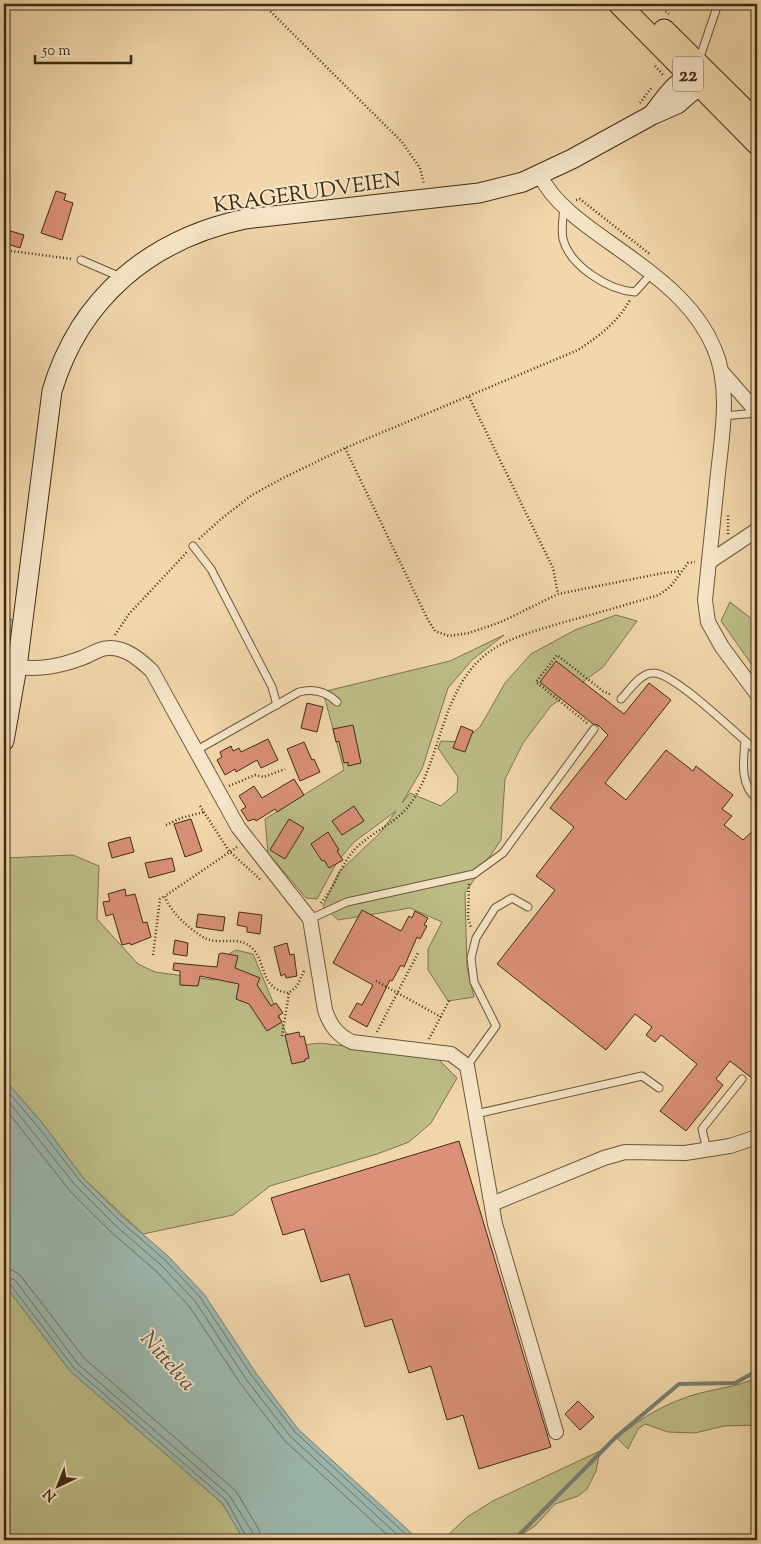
<svg xmlns="http://www.w3.org/2000/svg" width="761" height="1544" viewBox="0 0 761 1544" font-family="'Sorts Mill Goudy',serif">
<style>
.green{fill:#bdbd86;stroke:#7e744e}
.water{fill:#9cb8af;stroke:#768072}
.lines{fill:none;stroke-linecap:round;stroke-linejoin:round}
.shore{stroke:#6d7262;stroke-width:1}
.stream{stroke:#768072;stroke-width:4}
.building{fill:#db9077;stroke:#3e2b16}
.service-casing{stroke:#6b563b;stroke-width:9}
.minor-casing{stroke:#6b563b;stroke-width:16}
.secondary-casing{stroke:#3e2b16;stroke-width:21}
.primary-casing{stroke:#3e2b16;stroke-width:23}
.path{stroke:#3e2b16;stroke-width:2.5;stroke-dasharray:1 2.5;stroke-linecap:butt}
.service{stroke:#f6e5c8;stroke-width:7}
.minor{stroke:#f6e5c8;stroke-width:14}
.secondary{stroke:#f6e5c8;stroke-width:19}
.primary{stroke:#f1d7aa;stroke-width:21}
.labels{text-anchor:middle;stroke-width:4;stroke-linejoin:round;paint-order:stroke}
.shield{fill:#f6e5c8;stroke:#75634b;stroke-width:1}
.shield-label{font-size:20px;font-weight:bold;fill:#3e2b16}
.street-label{font-size:21px;fill:#3e2b16;stroke:#f6e5c8}
.water-label{font-size:22px;font-style:italic;fill:#564e3c;stroke:#f6e5c8}
</style>
<rect width="100%" height="100%" fill="#f1d7aa"/>
<filter id="stains"><feTurbulence type="fractalNoise" baseFrequency=".004" numOctaves="4"/><feColorMatrix values="0 0 0 0 .2 0 0 0 0 .09 0 0 0 0 .02 0 0 0 .5 -.17"/></filter>
<radialGradient id="worn" r=".72"><stop offset=".6" stop-color="#630" stop-opacity="0"/><stop offset="1" stop-color="#630" stop-opacity=".3"/></radialGradient>
<g class="green">
<polygon points="730,602 757,623 757,672 721,621"/>
<polygon points="616,615 637,621 603,667 551,706 523,743 505,779 501,840 465,893 467,968 474,997 448,1001 428,970 428,949 442,922 410,908 338,920 323,906 339,872 380,833 396,811 354,842 337,862 317,899 306,898 268,853 265,819 344,770 325,699 318,693 450,661 504,635 472,660 448,688 422,769 402,803 410,793 441,806 457,792 458,777 438,748 441,741 462,742 480,727 505,683 531,654 575,630"/>
<polygon points="9,618 14,621 4,687 4,620"/>
<polygon points="73,855 99,866 97,919 138,964 155,972 214,980 223,975 229,954 236,950 253,954 286,1033 303,1045 320,1043 436,1057 457,1078 431,1123 409,1142 377,1154 270,1186 233,1215 143,1234 84,1179 43,1124 4,1079 4,858"/>
<polygon points="4,1284 70,1371 222,1503 244,1540 4,1540"/>
<path d="M757 1378V1425L724 1426 695 1433 668 1432 645 1424 638 1429 628 1449 617 1438C638 1420 662 1405 690 1396 712 1389 736 1387 757 1378Z"/>
<polygon points="600,1451 596,1471 587,1489 578,1496 555,1504 535,1526 513,1540 443,1540 467,1517 493,1501"/>
</g>
<polygon class="water" points="4,1079 43,1124 84,1179 123,1217 168,1256 204,1294 256,1373 298,1429 419,1540 244,1540 222,1503 70,1371 4,1284"/>
<g class="lines">
<g class="shore">
<polyline points="4,1087 39,1128 81,1182 119,1220 165,1260 200,1297 252,1376 295,1432 412,1540"/>
<polyline points="4,1096 76,1186 115,1225 161,1265 195,1301 246,1379 290,1436 403,1540"/>
<polyline points="4,1107 70,1191 110,1231 156,1271 189,1306 240,1383 284,1440 393,1540"/>
<polyline points="4,1268 12,1270 20,1275 84,1358 236,1491 259,1530 262,1540"/>
<polyline points="4,1276 15,1280 78,1364 229,1495 253,1533 254,1540"/>
<polyline points="4,1282 10,1284 74,1368 226,1500 248,1540"/>
</g>
<polyline class="stream" points="514,1540 616,1437 679,1384 735,1383 757,1371"/>
</g>
<g class="building">
<polygon points="56,191 66,194 64,200 73,203 62,240 41,233"/>
<polygon points="4,229 24,235 20,248 4,243"/>
<polygon points="556,661 624,714 649,683 671,700 605,783 626,800 666,750 693,771 696,766 733,795 722,809 732,816 724,825 743,840 757,827 752,847 757,852 757,1082 730,1061 716,1079 723,1085 686,1131 660,1111 697,1064 661,1035 655,1042 646,1035 652,1027 635,1014 606,1050 497,964 555,890 536,876 574,827 550,808 608,735 598,725 593,724 540,682"/>
<polygon points="307,703 323,707 317,732 301,728"/>
<polygon points="353,725 361,763 348,766 348,762 344,763 339,741 336,742 333,729"/>
<polygon points="461,726 473,731 465,752 453,748"/>
<polygon points="268,739 278,760 261,768 257,760 236,772 235,769 225,775 217,760 222,757 220,752 231,746 233,751 239,748 241,752"/>
<polygon points="304,742 312,760 314,759 320,772 300,781 287,749"/>
<polygon points="294,779 304,795 277,812 275,809 256,821 255,819 248,821 241,810 246,807 239,796 254,786 262,798"/>
<polygon points="354,806 364,821 342,835 332,821"/>
<polygon points="191,819 202,851 185,857 174,824"/>
<polygon points="289,819 304,828 285,859 270,850"/>
<polygon points="328,832 339,850 337,851 343,860 329,868 324,860 322,861 311,844"/>
<polygon points="130,837 134,852 112,858 108,843"/>
<polygon points="172,858 175,871 149,878 145,863"/>
<polygon points="125,889 126,896 135,894 143,923 147,922 151,937 131,945 130,943 122,945 113,914 106,916 103,902 110,901 108,894"/>
<polygon points="362,910 401,931 409,916 412,918 415,911 428,918 424,925 427,926 420,939 417,937 404,967 401,965 392,981 390,980 367,1027 349,1017 357,1003 362,1005 373,985 333,963"/>
<polygon points="239,912 262,915 260,934 247,932 247,927 237,925"/>
<polygon points="198,914 225,917 223,931 196,927"/>
<polygon points="175,940 188,943 187,956 173,954"/>
<polygon points="287,943 290,955 294,954 297,976 286,978 285,974 281,976 274,947"/>
<polygon points="222,953 238,956 235,968 260,978 257,985 271,1006 276,1003 283,1013 278,1016 282,1022 267,1031 249,1004 236,999 239,984 200,976 198,986 180,985 180,971 173,970 174,963 217,967 219,954"/>
<polygon points="299,1032 300,1037 304,1036 309,1058 305,1059 305,1061 292,1064 285,1035"/>
<polygon points="459,1141 551,1447 479,1469 463,1415 447,1420 431,1366 409,1373 392,1319 365,1327 349,1274 321,1282 304,1229 283,1235 271,1198"/>
<polygon points="578,1401 594,1417 580,1430 565,1414"/>
</g>
<g class="lines">
<g class="service-casing">
<g id="service">
<polyline points="699,60 718,4"/>
<path d="M564 208C563 218 561 229 563 239 570 266 608 290 635 292L652 273"/>
<polyline points="81,260 123,278"/>
<polyline points="723,416 757,413"/>
<polyline points="193,546 211,569 272,687 277,705"/>
<path d="M621 699C629 691 640 673 653 673 674 672 738 736 757 751"/>
<path d="M745 742C743 762 740 785 757 799"/>
<path d="M197 750 299 692C314 688 326 691 337 702"/>
<polyline points="310,919 347,902 474,874 503,853 594,729"/>
<polyline points="467,1066 496,1026 474,982 471,958 476,938 495,908 512,898 528,907"/>
<polyline points="476,1114 642,1076 659,1088"/>
<polyline points="707,1150 702,1129 742,1079"/>
</g>
</g>
<g class="minor-casing">
<g id="minor">
<path d="M540 175C556 210 604 237 634 260 667 284 698 310 714 348 732 389 721 440 717 483 713 522 709 561 705 600L708 622 722 647 757 694"/>
<polyline points="721,371 757,412"/>
<polyline points="709,562 757,530"/>
<path d="M17 667C41 670 60 666 82 658 90 655 100 648 108 648 126 647 140 660 152 671L238 827 310 919 325 1010C330 1025 337 1035 352 1042L451 1054 467 1066 495 1224 556 1432"/>
<polyline points="492,1204 604,1158 625,1152 685,1153 730,1146 757,1137"/>
</g>
</g>
<g class="secondary-casing">
<g id="secondary">
<path d="M653 114C667 95 679 78 702 69"/>
<path d="M4 741 17 667 52 391C80 297 151 239 245 219L479 193 523 182 572 159 652 115 677 104 699 85 703 71"/>
</g>
</g>
<g class="primary-casing">
<g id="primary">
<polyline points="619,4 757,144"/>
<polyline points="664,30 757,122"/>
</g>
</g>
<g class="path">
<polyline points="263,4 402,142 420,168 424,184"/>
<polyline points="658,4 669,14"/>
<polyline points="655,66 664,76"/>
<polyline points="640,103 652,87"/>
<polyline points="576,200 580,199 651,255"/>
<polyline points="4,250 72,259"/>
<polyline points="469,397 553,568 558,594"/>
<polyline points="345,448 427,618 435,631 449,636 469,633 501,622 558,594 663,573 681,571"/>
<polyline points="728,534 728,515"/>
<path d="M199 539 221 519 252 495 283 478 345 448 578 350C599 336 617 323 630 300"/>
<polyline points="115,635 129,614 187,552"/>
<polyline points="587,723 536,682 557,655 603,691 612,695"/>
<polyline points="229,786 255,775 264,777 285,769"/>
<polyline points="200,806 229,851 262,881"/>
<polyline points="166,825 181,818 204,812"/>
<polyline points="753,836 757,831"/>
<path d="M237 847 165 896C168 910 193 933 207 939 222 945 239 935 252 948 267 962 259 989 289 993L297 986 305 969"/>
<polyline points="469,884 468,918 471,928"/>
<path d="M321 903C336 886 341 862 358 846 377 829 401 821 415 797 444 748 443 676 500 645 521 634 545 628 568 621 598 613 628 604 659 595L671 586 688 563 695 562"/>
<polyline points="153,955 160,899 165,896"/>
<polyline points="376,981 441,1017"/>
<polyline points="377,1032 418,953"/>
<polyline points="282,1036 289,993"/>
<polyline points="429,1039 450,999"/>
</g>
<use href="#service" class="service"/>
<use href="#minor" class="minor"/>
<use href="#secondary" class="secondary"/>
<use href="#primary" class="primary"/>
</g>
<g class="labels">
<rect class="shield" x="673" y="56.5" width="30" height="35" rx="4"/>
<g class="shield-label">
<text x="688" y="81">22</text>
</g>
<g class="street-label">
<text transform="translate(307 192) rotate(-8)" y="7">KRAGERUDVEIEN</text>
</g>
<g class="water-label">
<text transform="translate(169 1360) rotate(49)" y="8">Nittelva</text>
</g>
</g>
<rect width="761" height="1544" fill="none" stroke="#f1d7aa" stroke-width="20"/>
<rect x="5" y="5" width="751" height="1534" fill="none" stroke="#3e2b16" stroke-width="2.5"/>
<rect x="10" y="10" width="741" height="1524" fill="none" stroke="#3e2b16"/>
<g transform="translate(58 1486) rotate(223)" stroke="#f6e5c8" stroke-width="4" paint-order="stroke">
<path d="M0-4L9 19L0 12L-9 19Z" fill="#3e2b16"/>
<text y="-8" font-size="14" font-weight="bold" text-anchor="middle" fill="#3e2b16">N</text>
</g>
<path d="M35 55v8h96v-8" fill="none" stroke="#3e2b16" stroke-width="2.5"/>
<text x="42" y="55" font-size="15" fill="#3e2b16" stroke="#f6e5c8" stroke-width="4" paint-order="stroke">50 m</text>
<rect width="100%" height="100%" filter="url(#stains)"/>
<rect width="100%" height="100%" fill="url(#worn)"/>
</svg>
